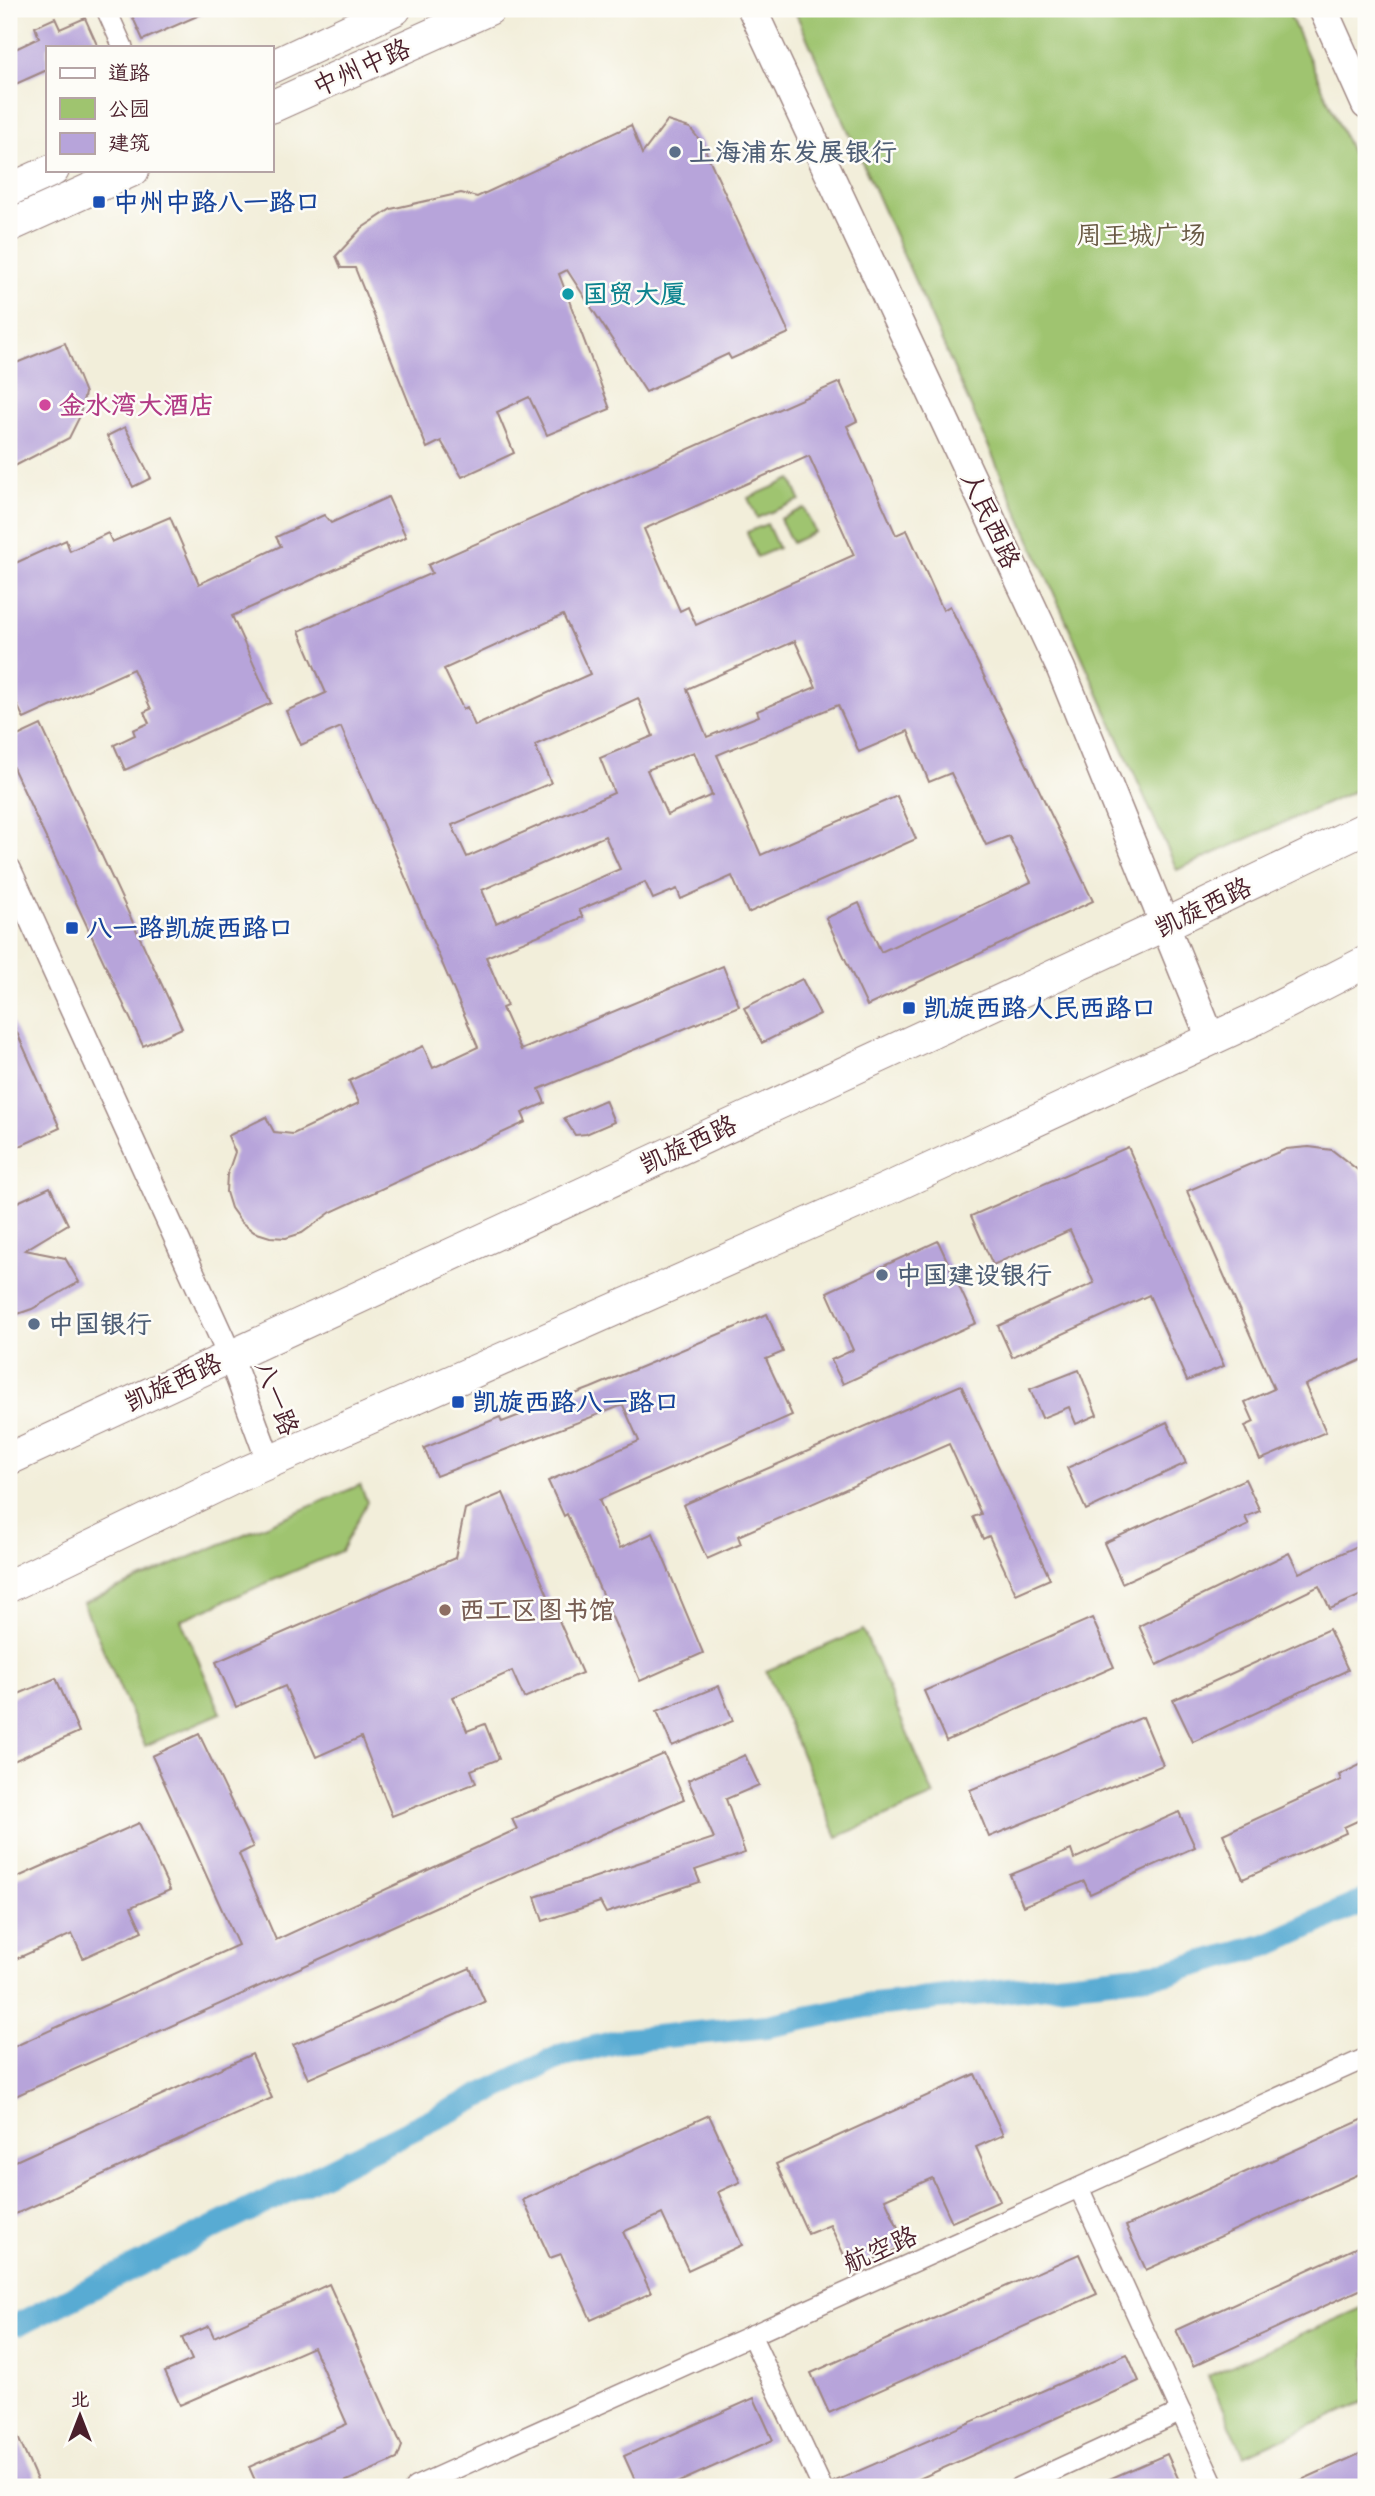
<svg xmlns="http://www.w3.org/2000/svg" width="1375" height="2496" viewBox="0 0 1375 2496" font-family="'Architects Daughter','LXGW WenKai TC',sans-serif">
<style>
.green{fill:#9fc46f;stroke:#74724d;stroke-width:2}
.lines{fill:none;stroke-linecap:round;stroke-linejoin:round}
.canal{stroke:#58abd3;stroke-width:24}
.building{fill:#b7a4da;fill-rule:evenodd}
.minor-casing{stroke:#9e8682;stroke-width:22}
.tertiary-casing{stroke:#9e8682;stroke-width:27}
.secondary-casing{stroke:#9e8682;stroke-width:31}
.primary-casing{stroke:#9e8682;stroke-width:34}
.minor{stroke:#fff;stroke-width:19}
.tertiary{stroke:#fff;stroke-width:24}
.secondary{stroke:#fff;stroke-width:28}
.primary{stroke:#fff;stroke-width:32}
.service-dot{fill:#5c6f8a;stroke:#fdfcf7;stroke-width:2.5}
.transit-dot{fill:#1a4fb4;stroke:#fdfcf7;stroke-width:2.5}
.culture-dot{fill:#0f9aa8;stroke:#fdfcf7;stroke-width:2.5}
.hotel-dot{fill:#d1479c;stroke:#fdfcf7;stroke-width:2.5}
.education-dot{fill:#8d6e63;stroke:#fdfcf7;stroke-width:2.5}
.labels{text-anchor:middle;stroke-width:5;stroke-linejoin:round;paint-order:stroke}
.street-label{font-size:26px;fill:#4a1f2b;stroke:#fdfcf7}
.service-label{font-size:26px;font-weight:bold;fill:#4e5e75;stroke:#fdfcf7;text-anchor:start}
.transit-label{font-size:26px;font-weight:bold;fill:#164399;stroke:#fdfcf7;text-anchor:start}
.park-label{font-size:26px;fill:#685943;stroke:#fdfcf7}
.culture-label{font-size:26px;font-weight:bold;fill:#0d838f;stroke:#fdfcf7;text-anchor:start}
.hotel-label{font-size:26px;font-weight:bold;fill:#b23c85;stroke:#fdfcf7;text-anchor:start}
.education-label{font-size:26px;font-weight:bold;fill:#785e54;stroke:#fdfcf7;text-anchor:start}
</style>
<rect width="100%" height="100%" fill="#fdfcf7"/>
<filter id="ink" filterUnits="userSpaceOnUse"><feTurbulence type="fractalNoise" baseFrequency=".0143" numOctaves="2"/><feDisplacementMap in="SourceGraphic" scale="14" xChannelSelector="R" yChannelSelector="G"/><feConvolveMatrix kernelMatrix="1 2 1 2 8 2 1 2 1" color-interpolation-filters="sRGB"/></filter>
<filter id="wash" filterUnits="userSpaceOnUse"><feTurbulence type="fractalNoise" baseFrequency=".00686" numOctaves="4" result="noise"/><feDisplacementMap in="SourceGraphic" scale="28" xChannelSelector="R" yChannelSelector="G"/><feGaussianBlur stdDeviation="1.57" result="paint"/><feColorMatrix in="noise" values="0 0 0 0 0 0 0 0 0 0 0 0 0 0 0 0 0 1.4 0 .05"/><feComposite in="paint" operator="in"/></filter>
<g filter="url(#wash)">
<rect width="100%" height="100%" fill="#f2eeda"/>
<g class="green">
<polygon points="794,9 1287,9 1366,185 1366,786 1177,870"/>
<polygon points="791,479 800,500 757,518 748,498"/>
<polygon points="804,508 815,532 792,543 780,519"/>
<polygon points="767,524 778,548 757,557 747,532"/>
<polygon points="360,1485 367,1502 341,1551 181,1620 221,1713 145,1746 83,1603"/>
<polygon points="863,1630 934,1796 837,1837 766,1671"/>
<polygon points="1366,2306 1366,2401 1244,2456 1208,2376"/>
</g>
<g class="lines">
<polyline class="canal" points="19,2324 563,2055 625,2040 768,2026 865,2006 1165,1973 1267,1945 1366,1900"/>
</g>
<g id="blocks">
<g class="building">
<polygon points="129,9 213,9 143,40"/>
<polygon points="55,18 60,29 85,18 98,47 47,47 47,70 9,87 9,52 39,38 35,27"/>
<polygon points="667,121 690,128 702,143 789,333 731,359 728,354 646,392 567,270 559,274 610,409 547,435 529,397 497,412 514,453 462,477 441,441 427,448 355,268 341,268 336,256 362,228 391,209 461,193 477,197 631,125 642,154"/>
<polygon points="65,343 85,393 79,418 69,438 9,469 9,366"/>
<path d="M840 382 857 421 847 426 896 535 907 530 943 610 950 606 1093 901 867 1006 826 918 859 903 881 952 1031 882 1009 836 986 845 951 773 929 782 908 731 859 752 838 705 717 755 761 855 897 796 916 839 748 913 732 876 681 899 677 889 653 899 645 882 579 910 583 917 486 957 507 1006 502 1008 521 1050 723 966 739 1006 539 1089 545 1103 522 1113 526 1122 331 1212 302 1233 286 1238 270 1237 254 1232 241 1222 231 1208 226 1192 227 1175 235 1152 228 1136 266 1117 274 1132 293 1134 359 1103 349 1081 423 1046 433 1068 478 1047 341 727 301 745 286 711 326 693 299 631 432 573 428 565ZM809 456 854 555 696 625 688 607 680 611 644 529ZM563 615 590 674 475 726 467 707 463 709 444 669ZM795 641 816 687 757 711 759 716 707 737 687 689ZM638 698 653 736 600 758 614 793 467 857 452 825 551 783 535 745ZM694 752 712 795 667 815 647 770ZM605 836 620 869 496 923 482 890Z"/>
<polygon points="125,427 151,478 133,487 107,436"/>
<polygon points="388,497 406,537 232,616 271,703 125,770 114,745 135,735 133,730 149,723 144,712 151,709 133,669 24,719 9,688 9,566 66,540 70,551 108,533 112,542 170,517 199,584 281,546 276,537 324,515 331,523"/>
<polygon points="41,725 182,1028 143,1046 9,759 9,740"/>
<polygon points="802,979 820,1014 762,1043 744,1008"/>
<polygon points="9,1015 60,1128 9,1151"/>
<polygon points="605,1100 614,1122 586,1134 575,1135 564,1118"/>
<polygon points="1128,1147 1224,1366 1187,1381 1149,1295 1012,1357 998,1326 1094,1283 1070,1230 993,1265 971,1216"/>
<polygon points="1309,1147 1332,1150 1359,1171 1366,1186 1366,1358 1305,1385 1326,1432 1260,1460 1245,1426 1254,1422 1245,1402 1274,1389 1187,1191 1286,1149"/>
<polygon points="50,1187 68,1224 25,1250 65,1258 79,1282 32,1309 9,1317 9,1206"/>
<polygon points="938,1241 976,1323 843,1384 831,1360 853,1350 827,1292"/>
<polygon points="767,1314 783,1352 766,1359 792,1415 599,1500 620,1548 653,1533 703,1653 640,1681 567,1514 564,1516 548,1481 639,1441 623,1405 436,1476 424,1448 500,1417 502,1422 591,1388"/>
<polygon points="1079,1370 1097,1415 1076,1424 1069,1407 1042,1418 1030,1389"/>
<polygon points="961,1385 1050,1579 1016,1594 989,1536 983,1539 973,1517 981,1514 949,1444 738,1536 741,1544 707,1559 683,1505"/>
<polygon points="1167,1422 1186,1463 1086,1510 1067,1468"/>
<polygon points="1245,1479 1260,1511 1245,1517 1249,1525 1122,1583 1104,1543"/>
<polygon points="503,1493 582,1673 524,1698 512,1671 453,1697 467,1731 485,1724 499,1759 471,1770 476,1783 392,1816 361,1737 316,1757 285,1686 236,1707 216,1662 455,1558 465,1509"/>
<polygon points="1366,1542 1366,1593 1330,1609 1319,1586 1157,1665 1139,1626 1289,1553 1299,1573"/>
<polygon points="1092,1618 1114,1667 946,1741 924,1691"/>
<polygon points="1329,1629 1348,1670 1193,1742 1173,1700"/>
<polygon points="56,1678 79,1732 9,1763 9,1698"/>
<polygon points="719,1686 733,1721 672,1746 657,1711"/>
<polygon points="1143,1717 1163,1765 989,1837 970,1790"/>
<polygon points="199,1734 253,1847 239,1854 276,1940 517,1829 512,1819 664,1754 684,1799 455,1898 9,2099 9,2049 238,1945 152,1756"/>
<polygon points="745,1755 759,1785 726,1799 745,1853 695,1870 700,1882 606,1913 600,1902 543,1921 535,1897 714,1838 688,1780"/>
<polygon points="1366,1762 1366,1817 1344,1827 1346,1833 1243,1879 1223,1834 1341,1780 1339,1775"/>
<polygon points="1179,1812 1195,1847 1090,1894 1084,1881 1023,1906 1010,1875 1071,1850 1074,1859"/>
<polygon points="139,1823 170,1890 131,1907 142,1931 83,1958 72,1934 9,1962 9,1881"/>
<polygon points="470,1968 485,2002 308,2079 293,2045"/>
<polygon points="252,2054 272,2098 9,2217 9,2164"/>
<polygon points="975,2074 1003,2135 976,2147 1000,2201 952,2222 932,2178 885,2199 906,2245 851,2270 830,2225 808,2234 776,2164"/>
<polygon points="709,2115 740,2182 718,2192 742,2245 688,2270 662,2214 623,2232 651,2293 591,2320 561,2254 550,2258 523,2200"/>
<polygon points="1366,2118 1366,2171 1146,2270 1126,2226"/>
<polygon points="1366,2243 1366,2287 1193,2366 1176,2330"/>
<polygon points="1079,2254 1097,2294 829,2413 811,2373"/>
<polygon points="329,2284 402,2446 397,2459 333,2487 258,2487 249,2467 347,2424 313,2347 180,2405 165,2372 192,2360 182,2338 209,2326 214,2337"/>
<polygon points="1127,2354 1139,2381 901,2487 834,2487 833,2482"/>
<polygon points="754,2398 773,2440 668,2487 638,2487 624,2456"/>
<polygon points="9,2417 40,2487 9,2487"/>
<polygon points="1366,2451 1366,2487 1286,2487"/>
<polygon points="1167,2454 1182,2487 1091,2487"/>
</g>
</g>
</g>
<g filter="url(#ink)">
<use href="#blocks" fill-opacity="0" stroke="#9e8682" stroke-width="2"/>
<g class="lines">
<g class="minor-casing">
<g id="minor">
<polyline points="106,9 123,47"/>
<polyline points="1079,2188 1215,2487"/>
<polyline points="751,2335 822,2487"/>
<polyline points="415,2487 1366,2058"/>
<polyline points="1019,2487 1181,2412"/>
</g>
</g>
<g class="tertiary-casing">
<polyline id="tertiary" points="9,870 230,1356 270,1464"/>
</g>
<g class="secondary-casing">
<g id="secondary">
<polyline points="752,9 1061,669 1211,1039"/>
<polyline points="1323,9 1366,105"/>
</g>
</g>
<g class="primary-casing">
<g id="primary">
<polyline points="271,67 395,9"/>
<polyline points="271,107 489,9"/>
<polyline points="9,190 53,170"/>
<polyline points="9,226 133,170"/>
<polyline points="9,1459 1164,925 1366,828"/>
<polyline points="9,1586 240,1475 896,1185 1255,1019 1366,962"/>
</g>
</g>
<use href="#minor" class="minor"/>
<use href="#tertiary" class="tertiary"/>
<use href="#secondary" class="secondary"/>
<use href="#primary" class="primary"/>
</g>
</g>
<g class="service-dot">
<circle cx="675" cy="152" r="7"/>
<circle cx="882" cy="1275" r="7"/>
<circle cx="34" cy="1324" r="7"/>
</g>
<g class="transit-dot">
<rect x="92" y="195" width="14" height="14" rx="3.5"/>
<rect x="65" y="921" width="14" height="14" rx="3.5"/>
<rect x="902" y="1001" width="14" height="14" rx="3.5"/>
<rect x="451" y="1395" width="14" height="14" rx="3.5"/>
</g>
<circle class="culture-dot" cx="568" cy="294" r="7"/>
<circle class="hotel-dot" cx="45" cy="405" r="7"/>
<circle class="education-dot" cx="445" cy="1610" r="7"/>
<g class="labels">
<g class="street-label">
<text transform="translate(361 67) rotate(-24)" y="9">中州中路</text>
<text transform="translate(991 520) rotate(65)" y="9">人民西路</text>
<text transform="translate(1203 907) rotate(-26)" y="9">凯旋西路</text>
<text transform="translate(688 1144) rotate(-25)" y="9">凯旋西路</text>
<text transform="translate(173 1382) rotate(-25)" y="9">凯旋西路</text>
<text transform="translate(277 1398) rotate(69)" y="9">八一路</text>
<text transform="translate(880 2249) rotate(-24)" y="9">航空路</text>
</g>
<g class="service-label">
<text x="689" y="161">上海浦东发展银行</text>
<text x="896" y="1284">中国建设银行</text>
<text x="48" y="1333">中国银行</text>
</g>
<g class="transit-label">
<text x="113" y="211">中州中路八一路口</text>
<text x="86" y="937">八一路凯旋西路口</text>
<text x="923" y="1017">凯旋西路人民西路口</text>
<text x="472" y="1411">凯旋西路八一路口</text>
</g>
<g class="park-label">
<text x="1141" y="244">周王城广场</text>
</g>
<g class="culture-label">
<text x="582" y="303">国贸大厦</text>
</g>
<g class="hotel-label">
<text x="59" y="414">金水湾大酒店</text>
</g>
<g class="education-label">
<text x="459" y="1619">西工区图书馆</text>
</g>
</g>
<rect width="1375" height="2496" fill="none" stroke="#fdfcf7" stroke-width="35"/>
<rect x="46" y="46" width="228" height="126" fill="#fdfcf7" stroke="#b5a4a5" stroke-width="2"/>
<rect x="60" y="68" width="35" height="10" fill="#ffffff" stroke="#b5a4a5" stroke-width="2"/>
<text x="108" y="80" font-size="21" fill="#4a1f2b">道路</text>
<rect x="60" y="98" width="35" height="21" fill="#9fc46f" stroke="#b5a4a5" stroke-width="2"/>
<text x="108" y="116" font-size="21" fill="#4a1f2b">公园</text>
<rect x="60" y="133" width="35" height="21" fill="#b7a4da" stroke="#b5a4a5" stroke-width="2"/>
<text x="108" y="150" font-size="21" fill="#4a1f2b">建筑</text>
<g transform="translate(80 2416)" stroke="#fdfcf7" stroke-width="5" paint-order="stroke">
<path d="M0-5L12 26L0 18L-12 26Z" fill="#4a1f2b"/>
<text y="-10" font-size="19" font-weight="bold" text-anchor="middle" fill="#4a1f2b">北</text>
</g>
</svg>
